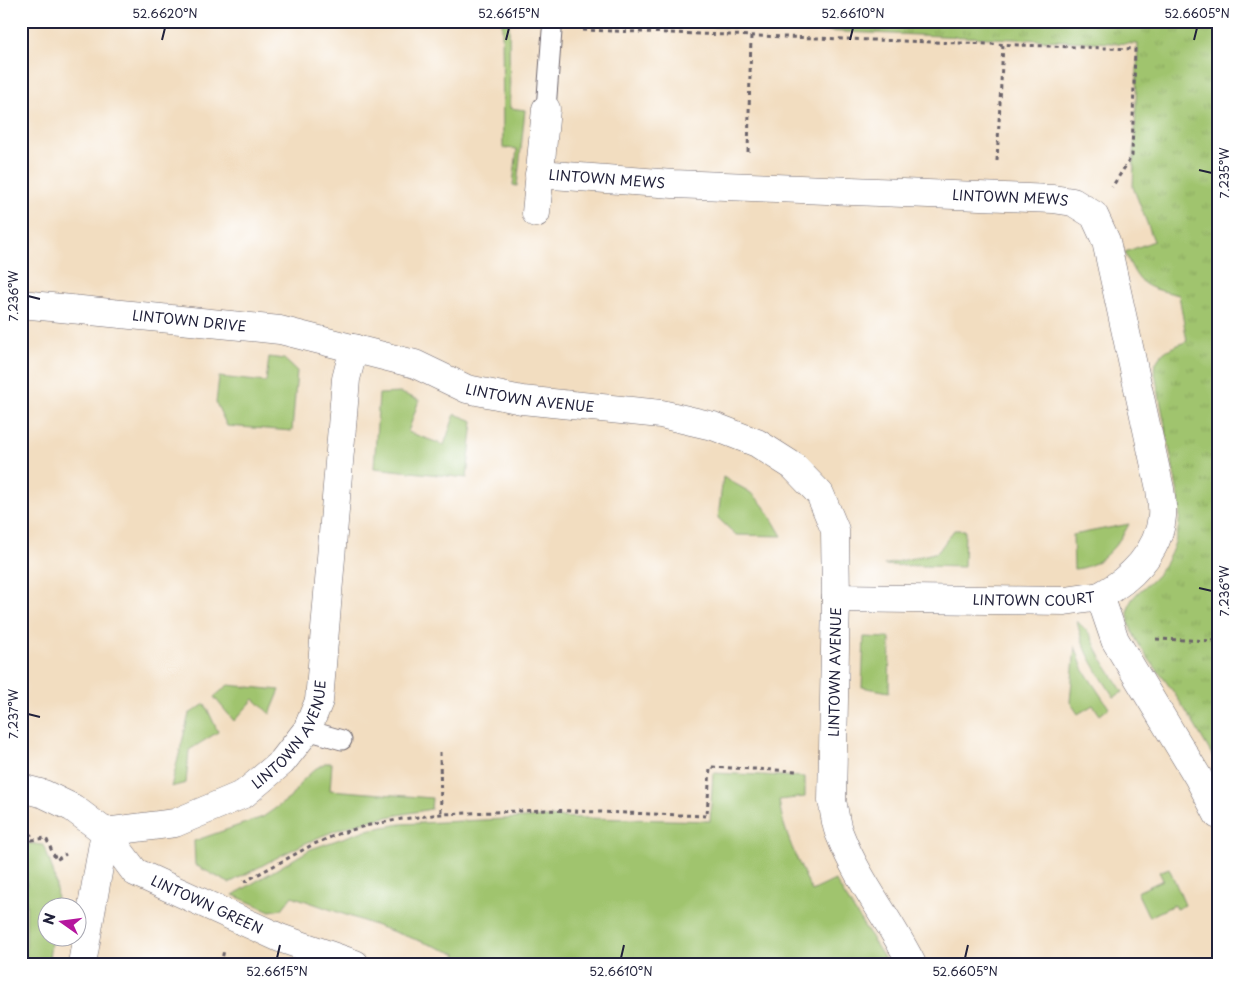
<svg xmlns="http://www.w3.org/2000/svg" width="1239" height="985" viewBox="0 0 1239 985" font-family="'Playpen Sans',sans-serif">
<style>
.grass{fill:#a0c46e;stroke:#617354}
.park{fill:url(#park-tufts);stroke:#617354}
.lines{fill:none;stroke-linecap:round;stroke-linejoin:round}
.service-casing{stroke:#6b636a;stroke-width:21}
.minor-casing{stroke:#6b636a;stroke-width:29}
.path{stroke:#6b636a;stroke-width:3;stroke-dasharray:4 4;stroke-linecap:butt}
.service{stroke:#fff;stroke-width:19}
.minor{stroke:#fff;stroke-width:28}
.ticks{fill:none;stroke:#22223b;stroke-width:2}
.labels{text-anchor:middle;stroke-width:4.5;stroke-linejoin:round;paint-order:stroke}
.street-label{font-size:14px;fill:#22223b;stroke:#fff}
.neatline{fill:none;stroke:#22223b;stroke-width:2}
.ticks-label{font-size:12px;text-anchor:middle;fill:#22223b}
</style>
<defs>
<pattern id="park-tufts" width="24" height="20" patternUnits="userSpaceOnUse" patternTransform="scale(1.25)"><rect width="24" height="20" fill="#a0c46e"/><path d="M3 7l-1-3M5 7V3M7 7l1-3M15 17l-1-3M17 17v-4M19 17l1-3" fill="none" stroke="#8aa860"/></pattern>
</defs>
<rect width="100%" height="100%" fill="#fff"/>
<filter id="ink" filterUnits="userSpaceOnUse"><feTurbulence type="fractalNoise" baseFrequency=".02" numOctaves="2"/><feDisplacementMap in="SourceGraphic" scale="10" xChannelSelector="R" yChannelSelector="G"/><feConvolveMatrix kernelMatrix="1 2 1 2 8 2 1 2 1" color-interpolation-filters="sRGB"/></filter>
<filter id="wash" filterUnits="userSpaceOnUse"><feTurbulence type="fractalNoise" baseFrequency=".0096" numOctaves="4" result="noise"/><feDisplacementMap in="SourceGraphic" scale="20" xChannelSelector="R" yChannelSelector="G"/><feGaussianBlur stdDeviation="1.12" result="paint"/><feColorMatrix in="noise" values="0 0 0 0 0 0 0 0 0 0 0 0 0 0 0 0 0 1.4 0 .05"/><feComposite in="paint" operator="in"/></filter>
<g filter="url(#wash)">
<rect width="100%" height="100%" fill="#f2ddc0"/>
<g class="grass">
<polygon points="502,21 509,21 510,108 525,110 517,186 513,185 517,149 503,148"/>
<polygon points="269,357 284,359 297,371 292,431 227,426 216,403 219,377 266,382"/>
<polygon points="401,393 419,400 408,432 444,445 455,414 473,421 467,478 374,468 379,394"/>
<path d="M723 477C731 482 740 486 748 491 764 501 772 520 782 536L736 535 718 518Z"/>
<path d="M1129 524C1118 545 1100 568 1074 569L1073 535Z"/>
<polygon points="954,530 965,530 964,567 884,565 938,552"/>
<path d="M1077 621 1090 634 1102 660 1123 692 1114 697C1097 671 1083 652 1077 621Z"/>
<polygon points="864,637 890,638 889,692 862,687"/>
<polygon points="1075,646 1083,669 1109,708 1100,715 1093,705 1078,714 1070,702"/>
<polygon points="228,685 280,690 270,714 254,699 234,721 214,697"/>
<polygon points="205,704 218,732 189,750 186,783 171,787 189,714"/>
<path d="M325 763H332L330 790 432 798 431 809C400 815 367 819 337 830 299 844 264 865 229 883L195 865 194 841 263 817 290 798 302 781 315 769Z"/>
<path d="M713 773 805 777V797L779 800C783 833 798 861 812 891L835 880 888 964H455L457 954 292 896 282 909 270 911 233 895 311 849 366 830 401 824 545 817 710 821Z"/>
<path d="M27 843 43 845C52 865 59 885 56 907L48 908V938H52L48 964H26Z"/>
<polygon points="1169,868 1185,905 1176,909 1174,905 1149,917 1137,892 1163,880 1159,872"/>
</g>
<path class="park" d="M575 21H1218V765C1203 740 1189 714 1172 690 1159 671 1141 652 1132 631 1127 620 1126 607 1133 598 1140 589 1151 583 1158 574 1175 552 1180 531 1180 504L1154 368C1161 349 1170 349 1187 341L1179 295C1145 287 1139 287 1125 252L1154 241 1133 187 1138 44Z"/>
</g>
<g filter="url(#ink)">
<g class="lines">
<g class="service-casing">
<g id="service">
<polyline points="546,109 552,31"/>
<polyline points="307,730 342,740"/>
</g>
</g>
<g class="minor-casing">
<g id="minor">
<path id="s1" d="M539 174 673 184 1053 199 1073 202 1094 215 1106 241 1160 489C1161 498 1163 507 1162 516 1159 552 1130 580 1100 596"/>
<polyline points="536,213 546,109"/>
<path id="s2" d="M21 304 280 330 415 364 467 389 522 400 661 414 713 426 757 443 793 466 820 494 835 530 836 598 832 801C835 812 835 825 840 835 858 881 890 920 912 964"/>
<path id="s3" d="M836 598 1065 601 1100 596 1115 640 1198 777 1218 815"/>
<path id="s4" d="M21 788 44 794 73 808 105 832 175 823 244 794 282 762 307 730 319 701 346 379 354 348"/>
<path id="s5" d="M105 832 135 872 280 938 355 964"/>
<polyline points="82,964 105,832"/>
</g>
</g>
<g class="path">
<polyline points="583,30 1135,49 1132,156 1112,187"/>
<polyline points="748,152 751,36"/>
<polyline points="997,161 1003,44"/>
<polyline points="1156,639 1218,641"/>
<polyline points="440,752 441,814"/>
<polyline points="21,830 31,835 32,840 46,838 56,860 66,854"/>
<polyline points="244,882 312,845 338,834 365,826 402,819 441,814 546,810 707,816 710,767 797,771"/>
<polyline points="221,964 224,950"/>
</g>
<use href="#service" class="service"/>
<use href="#minor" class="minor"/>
</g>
</g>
<path class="ticks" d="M162 40 165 28M506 40 509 28M850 40 853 28M1194 40 1197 28M1199 170 1212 173M28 296 40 299M1199 588 1212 591M28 714 40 717M277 958 280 945M621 958 624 945M965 958 968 945"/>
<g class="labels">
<g class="street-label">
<text dy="5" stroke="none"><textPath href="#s1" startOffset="68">LINTOWN MEWS</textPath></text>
<text dy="5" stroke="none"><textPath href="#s1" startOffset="472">LINTOWN MEWS</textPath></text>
<text dy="5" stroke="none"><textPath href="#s2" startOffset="169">LINTOWN DRIVE</textPath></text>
<text dy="5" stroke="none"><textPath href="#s2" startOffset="521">LINTOWN AVENUE</textPath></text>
<text dy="5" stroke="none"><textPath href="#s3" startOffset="198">LINTOWN COURT</textPath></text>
<text transform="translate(835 672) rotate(-89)" y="5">LINTOWN AVENUE</text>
<text dy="5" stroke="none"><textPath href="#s4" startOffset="319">LINTOWN AVENUE</textPath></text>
<text dy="5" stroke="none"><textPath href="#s5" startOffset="129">LINTOWN GREEN</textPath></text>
</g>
</g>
<rect width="1239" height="985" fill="none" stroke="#fff" stroke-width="55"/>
<g transform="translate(62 922) rotate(284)"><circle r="24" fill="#ffffff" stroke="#a7a7b1"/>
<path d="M0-4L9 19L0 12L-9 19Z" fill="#b5179e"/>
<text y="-8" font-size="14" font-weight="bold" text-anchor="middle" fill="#22223b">N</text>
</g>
<rect x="28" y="28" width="1184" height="930" class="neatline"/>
<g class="ticks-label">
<text x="165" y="18">52.6620°N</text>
<text x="509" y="18">52.6615°N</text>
<text x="853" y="18">52.6610°N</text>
<text x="1197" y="18">52.6605°N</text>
<text transform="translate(1225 173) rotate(-90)" y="4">7.235°W</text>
<text transform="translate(14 296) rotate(-90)" y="4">7.236°W</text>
<text transform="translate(1225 591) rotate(-90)" y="4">7.236°W</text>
<text transform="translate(14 714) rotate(-90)" y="4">7.237°W</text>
<text x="277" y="976">52.6615°N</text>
<text x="621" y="976">52.6610°N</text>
<text x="965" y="976">52.6605°N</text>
</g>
</svg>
